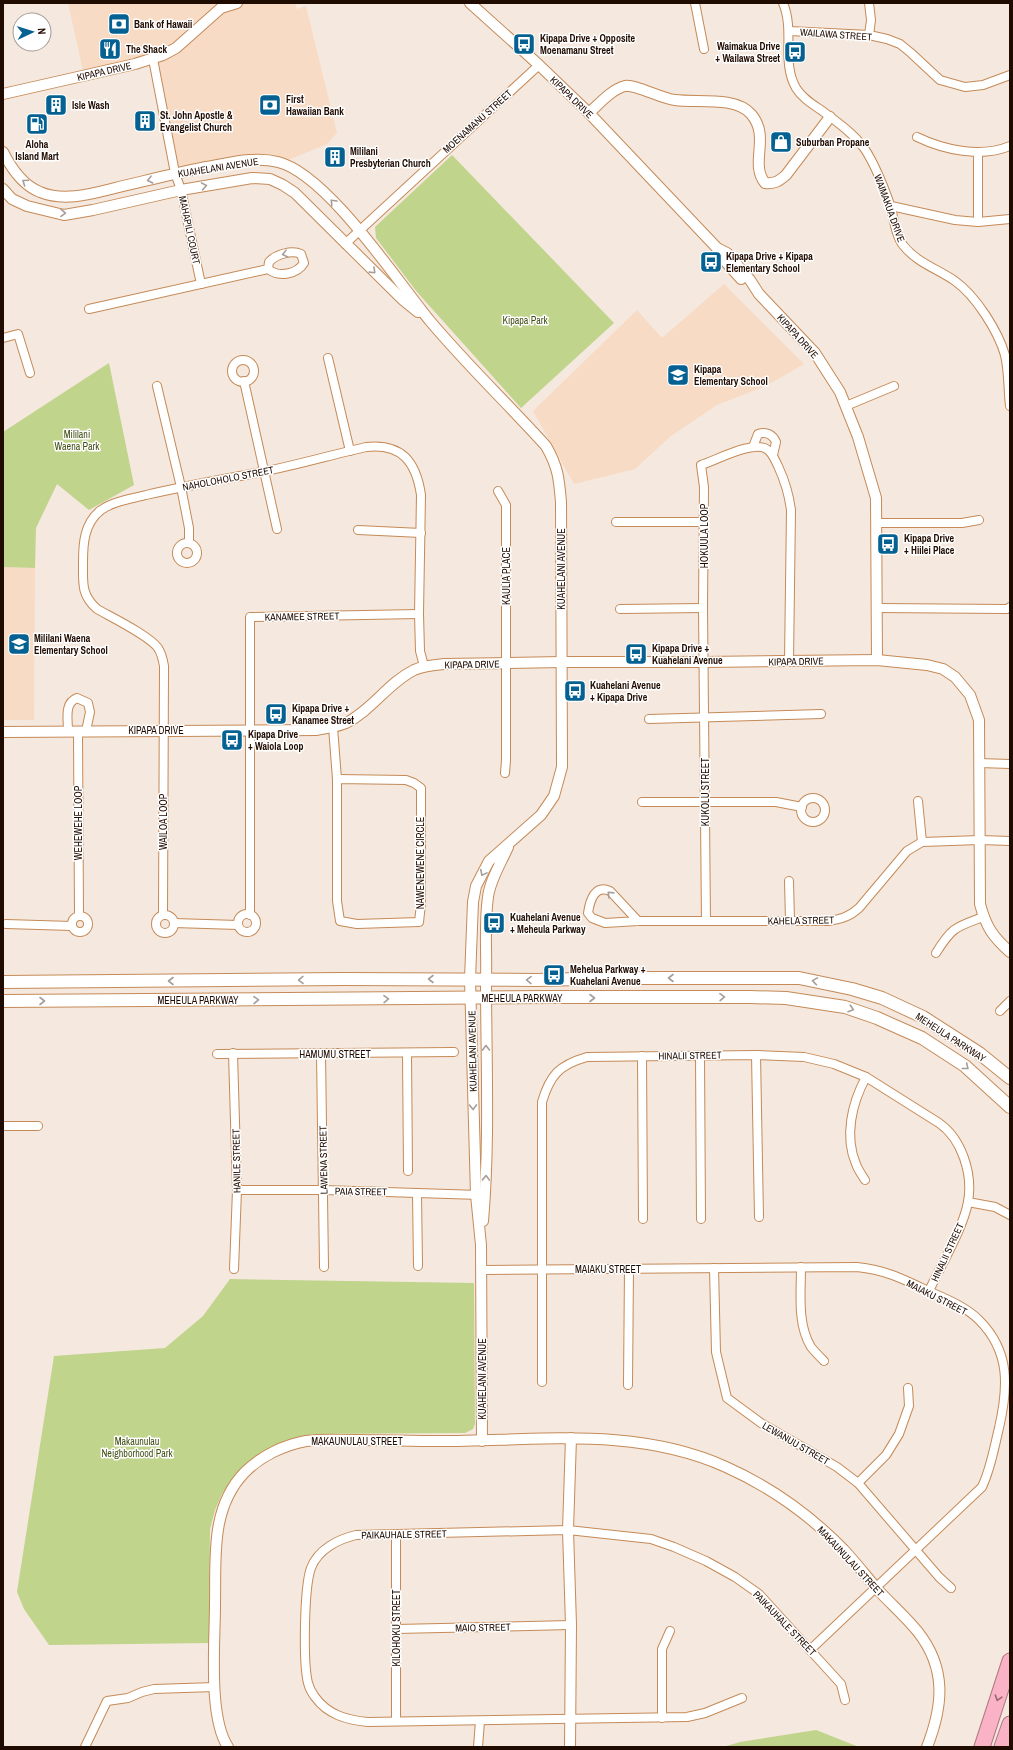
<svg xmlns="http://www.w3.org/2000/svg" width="1013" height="1750" viewBox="0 0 1013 1750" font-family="'Archivo Narrow',sans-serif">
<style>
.built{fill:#f7dbc5}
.green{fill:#c0d48c}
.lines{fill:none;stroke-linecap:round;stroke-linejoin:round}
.minor-casing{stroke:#c58a57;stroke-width:10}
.tertiary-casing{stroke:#c58a57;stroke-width:12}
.secondary-casing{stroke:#c58a57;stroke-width:14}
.motorway-casing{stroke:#ae7881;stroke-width:17}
.minor{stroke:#fff;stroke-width:8}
.tertiary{stroke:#fff;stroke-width:10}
.secondary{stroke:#fff;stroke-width:12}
.motorway{stroke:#fab2c6;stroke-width:15}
.oneway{stroke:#a69d99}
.oneway2{stroke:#98676d}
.labels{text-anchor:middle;stroke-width:3;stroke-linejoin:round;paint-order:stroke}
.poi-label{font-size:10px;font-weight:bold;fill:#200b00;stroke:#fff;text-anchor:start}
.street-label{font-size:10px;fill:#200b00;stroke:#fff}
.park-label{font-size:10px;fill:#435017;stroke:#fff}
</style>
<rect width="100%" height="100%" fill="#f5e8de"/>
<g class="built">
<polygon points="68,3 295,3 297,9 306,6 337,133 327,144 281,163 267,160 175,173 153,59 84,75"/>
<polygon points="724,284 804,364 766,386 717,405 671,436 635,469 574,484 533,411 637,310 662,338"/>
<polygon points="3,567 35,568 34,720 3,720"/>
</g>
<g class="green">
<polygon points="452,155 614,323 521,408 417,292 376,238 375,227"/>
<polygon points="109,363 134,485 89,510 57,484 36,528 35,568 3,567 3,432"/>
<polygon points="230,1279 474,1283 475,1424 473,1429 465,1433 313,1434 287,1440 266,1450 248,1463 234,1476 222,1494 215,1510 210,1529 209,1643 49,1645 24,1609 17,1592 54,1356 165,1348 203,1316"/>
<polygon points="816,1730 859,1747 723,1747 740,1742"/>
</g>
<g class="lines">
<g class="minor-casing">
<g id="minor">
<polyline points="695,3 704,49"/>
<path d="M783 3C795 31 781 62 796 88 802 98 812 104 821 110 836 121 853 133 864 148 874 162 886 192 891 208 894 220 896 236 903 245 917 263 938 269 955 281 976 296 998 331 1005 355 1009 372 1008 389 1010 406"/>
<polyline points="789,31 869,35 887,39 900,44 911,53 940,80 965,87 983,85 1010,75"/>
<polyline points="869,35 871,20 869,3"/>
<polyline points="153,59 175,173 181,190 201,284"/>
<path d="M917 137C944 150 981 158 1010 146"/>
<polyline points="978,152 978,222"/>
<polyline points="891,206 955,220 978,222 1010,219"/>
<polyline points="345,244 539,65"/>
<path d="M89 309 268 269C279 278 297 274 304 263L301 254C292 250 276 254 269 262L268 269"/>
<polyline points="3,338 18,334 30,373"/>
<polyline points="328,358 350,451"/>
<circle cx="243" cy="371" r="11"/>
<polyline points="244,381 277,529"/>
<polyline points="157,386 181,487 189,528 189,542"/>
<polyline points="846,406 894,386"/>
<path d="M753 447 758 434C767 431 773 435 776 442L773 455"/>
<polyline points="498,491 506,505 506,760 505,773"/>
<polyline points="616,522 704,522"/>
<polyline points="876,523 962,523 979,520"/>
<polyline points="358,530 421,533"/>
<circle cx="187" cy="553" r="10"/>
<polyline points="877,608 1007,609 1010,607"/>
<polyline points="620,609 703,608"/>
<polyline points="649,719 821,714"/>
<polyline points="333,727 337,779"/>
<path d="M68 731C68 719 64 703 77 698L88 703 90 712 86 731"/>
<polyline points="78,731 79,916"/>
<polyline points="979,763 1010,764"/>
<polygon points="337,779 406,780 414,783 421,788 421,904 419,922 357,924 340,921 337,901"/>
<circle cx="813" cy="810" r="12"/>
<polyline points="918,801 922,842"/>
<polyline points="642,802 776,802 802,807"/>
<polyline points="789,881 790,921"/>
<circle cx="247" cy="923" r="9"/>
<circle cx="165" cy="924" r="9"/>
<path d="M163 915 164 666C163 660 162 654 158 648 150 636 111 617 97 609 81 595 83 583 83 562 83 544 84 523 101 510 114 501 131 499 146 495 185 486 224 479 262 472 297 465 331 455 366 447 401 443 416 461 421 495L419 614 420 651 424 666"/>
<polyline points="250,915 250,617 419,614"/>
<circle cx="80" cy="924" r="8"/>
<path d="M638 921 610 891C595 884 590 900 588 913L592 918 605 923 638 921H828C841 919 849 917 859 908L907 851 922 842 980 840 1010 841"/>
<path d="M706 921 703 608 704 487 701 465C717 460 755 439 768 450 773 454 775 460 778 466 785 481 789 494 791 510L789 661"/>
<polyline points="174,923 238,925"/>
<polyline points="6,924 72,926"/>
<path d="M936 953C952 927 956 927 983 917"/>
<polyline points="1000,1011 1010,1001"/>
<polyline points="233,1053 237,1190 234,1269"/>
<polyline points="407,1053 408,1171"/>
<polyline points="217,1054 454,1052"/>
<polyline points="321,1054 324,1267"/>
<polyline points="700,1055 701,1219"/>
<polyline points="756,1055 759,1217"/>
<polyline points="642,1056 643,1219"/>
<polyline points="3,1126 38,1126"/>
<path d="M865 1180C862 1175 858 1170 856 1164 844 1136 852 1103 866 1077"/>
<polyline points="237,1190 323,1190 480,1195"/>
<polyline points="417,1193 418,1266"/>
<polyline points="968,1202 995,1207 1010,1215"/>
<path d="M801 1267C801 1293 797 1324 811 1347 815 1352 820 1357 824 1361"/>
<polyline points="714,1268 716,1352 727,1398 761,1423 837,1467 858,1483 939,1577 951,1588"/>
<path d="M482 1270 857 1267C885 1270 901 1278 926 1290 944 1298 965 1306 979 1320 1011 1352 1008 1388 999 1428 994 1448 991 1468 982 1487L810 1650"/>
<path d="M542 1382V1102C550 1075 559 1065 587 1057L756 1055 804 1057 834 1064 866 1077 939 1123C962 1139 973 1174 968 1202 963 1229 941 1265 929 1291"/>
<polyline points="628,1385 629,1269"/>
<polyline points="858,1483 886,1455 899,1434 909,1406 908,1388"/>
<polyline points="396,1629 571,1625"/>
<path d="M742 1698 705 1713 687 1717 368 1722C347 1720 328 1715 315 1697 312 1693 309 1687 308 1683 303 1663 304 1587 311 1568 318 1549 339 1539 356 1535L568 1530 651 1539 674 1547 706 1561 735 1577 759 1594 841 1684 845 1700"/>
<polyline points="662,1718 662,1649 670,1631"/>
<polyline points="396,1721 396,1535"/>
<polyline points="85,1747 107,1701 128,1698 142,1692 154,1689 215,1687"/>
<polyline points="478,1747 480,1721"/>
</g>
</g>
<g class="tertiary-casing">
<g id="tertiary">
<polyline points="470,3 539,65 589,113 717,248 724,260 741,279"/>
<polyline points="3,94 135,64 163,55 176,48 221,8 237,3"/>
<path d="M589 113C599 104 612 89 625 86 635 84 662 99 675 100 697 103 735 96 751 114 771 137 749 163 765 183 775 184 779 181 786 175L830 117"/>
<path d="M3 152C11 168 22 185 40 192 64 202 91 194 115 188 145 181 176 173 206 167 230 163 255 156 278 162 327 174 397 281 430 321 467 365 508 404 546 446 558 467 559 478 561 502L562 767 554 796 541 815 489 861 476 886 473 902 470 979 476 1195 481 1245 482 1441"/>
<polyline points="3,189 12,199 27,206 64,215 93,210 181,190 252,178 270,179 283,185 295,193 402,299 418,312"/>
<polyline points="717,248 727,253 750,280 759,294 815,353 840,392 858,437 876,498 877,660"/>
<path d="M3 732 316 730C326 728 337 727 346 723 372 710 388 683 414 670 423 666 433 665 444 664L562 662H704L877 660 927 665 943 669 955 677 970 695 979 720 980 904C986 927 993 937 1010 952"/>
<path d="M483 1221C490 1140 486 1059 486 979 487 952 484 924 488 897 490 880 501 863 508 847"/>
<path d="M228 1747C208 1717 215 1642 215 1604 216 1558 210 1508 245 1472 261 1456 284 1445 306 1441 321 1439 337 1440 353 1440 382 1440 411 1441 440 1441 536 1441 636 1426 726 1467 771 1487 810 1515 844 1550 856 1563 867 1577 878 1590 891 1604 906 1617 918 1632 947 1669 943 1706 927 1747"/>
<polyline points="570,1747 571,1625 568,1530 571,1438"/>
</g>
</g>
<g class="secondary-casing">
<g id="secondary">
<polyline points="3,982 343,979 536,980 625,978 799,978 852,989 882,998 923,1017 979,1053 1010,1078"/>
<polyline points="3,1001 553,997 750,997 786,998 845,1007 877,1018 922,1038 965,1066 1010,1107"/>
</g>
</g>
<g class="motorway-casing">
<g id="motorway">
<polyline points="982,1747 1010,1661"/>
<polyline points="1002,1747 1010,1724"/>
</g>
</g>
<use href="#minor" class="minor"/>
<use href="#tertiary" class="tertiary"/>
<use href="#secondary" class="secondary"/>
<use href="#motorway" class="motorway"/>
</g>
<defs><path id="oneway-chevron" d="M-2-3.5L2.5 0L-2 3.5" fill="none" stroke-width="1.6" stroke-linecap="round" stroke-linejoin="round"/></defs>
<g class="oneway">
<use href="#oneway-chevron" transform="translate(150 180) rotate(166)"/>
<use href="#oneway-chevron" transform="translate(25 182) rotate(-145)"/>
<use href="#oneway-chevron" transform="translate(204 186) rotate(-10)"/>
<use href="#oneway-chevron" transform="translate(333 202) rotate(-133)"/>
<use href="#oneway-chevron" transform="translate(63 213) rotate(1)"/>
<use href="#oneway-chevron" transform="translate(285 254) rotate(166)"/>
<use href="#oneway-chevron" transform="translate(373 271) rotate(44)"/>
<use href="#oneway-chevron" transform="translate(483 873) rotate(118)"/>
<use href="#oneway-chevron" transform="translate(610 894) rotate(-136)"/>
<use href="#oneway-chevron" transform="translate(671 978) rotate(180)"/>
<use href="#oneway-chevron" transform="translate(431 979) rotate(180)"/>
<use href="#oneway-chevron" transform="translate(301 980) rotate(179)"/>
<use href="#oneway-chevron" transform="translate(529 980) rotate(-179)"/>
<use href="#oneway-chevron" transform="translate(171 981) rotate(180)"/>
<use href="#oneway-chevron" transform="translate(815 981) rotate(-171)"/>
<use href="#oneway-chevron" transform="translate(722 997) rotate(-1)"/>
<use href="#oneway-chevron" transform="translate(592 998)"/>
<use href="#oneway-chevron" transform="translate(386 999) rotate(-1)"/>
<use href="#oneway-chevron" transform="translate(256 1000) rotate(-1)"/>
<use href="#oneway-chevron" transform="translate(42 1001)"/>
<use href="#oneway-chevron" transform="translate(851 1009) rotate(18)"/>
<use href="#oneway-chevron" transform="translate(486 1048) rotate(-91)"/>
<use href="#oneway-chevron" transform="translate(966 1067) rotate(39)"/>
<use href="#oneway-chevron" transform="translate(473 1107) rotate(89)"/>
<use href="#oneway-chevron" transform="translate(486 1178) rotate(-88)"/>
</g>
<use class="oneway2" href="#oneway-chevron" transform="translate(998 1698) rotate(108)"/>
<defs>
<g id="bank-square" transform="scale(1.15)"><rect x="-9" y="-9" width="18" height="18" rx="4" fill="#046192" stroke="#fff"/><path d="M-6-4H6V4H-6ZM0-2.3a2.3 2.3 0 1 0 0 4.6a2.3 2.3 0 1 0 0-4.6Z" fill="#fff"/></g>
<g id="bus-square" transform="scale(1.15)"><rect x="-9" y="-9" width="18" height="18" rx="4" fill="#046192" stroke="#fff"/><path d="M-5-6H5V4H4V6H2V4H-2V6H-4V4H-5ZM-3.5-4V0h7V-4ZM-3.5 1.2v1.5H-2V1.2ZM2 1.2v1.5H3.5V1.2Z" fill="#fff"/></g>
<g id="restaurant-square" transform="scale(1.15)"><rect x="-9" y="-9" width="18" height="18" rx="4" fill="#046192" stroke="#fff"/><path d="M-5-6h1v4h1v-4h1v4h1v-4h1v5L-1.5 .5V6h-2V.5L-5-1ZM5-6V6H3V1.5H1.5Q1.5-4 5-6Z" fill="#fff"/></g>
<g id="building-square" transform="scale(1.15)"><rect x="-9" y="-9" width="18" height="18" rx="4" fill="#046192" stroke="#fff"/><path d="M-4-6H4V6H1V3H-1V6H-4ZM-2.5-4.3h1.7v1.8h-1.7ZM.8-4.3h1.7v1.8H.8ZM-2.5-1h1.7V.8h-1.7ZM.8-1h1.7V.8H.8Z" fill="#fff"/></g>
<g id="fuel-square" transform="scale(1.15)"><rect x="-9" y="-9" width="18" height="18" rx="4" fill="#046192" stroke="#fff"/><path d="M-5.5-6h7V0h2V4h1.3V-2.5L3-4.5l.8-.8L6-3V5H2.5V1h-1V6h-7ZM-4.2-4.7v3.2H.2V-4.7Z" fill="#fff"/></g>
<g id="shop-square" transform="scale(1.15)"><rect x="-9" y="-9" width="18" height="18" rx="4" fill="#046192" stroke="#fff"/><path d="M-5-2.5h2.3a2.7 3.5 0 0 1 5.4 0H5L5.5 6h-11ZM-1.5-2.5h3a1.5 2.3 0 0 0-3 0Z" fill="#fff"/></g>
<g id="school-square" transform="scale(1.15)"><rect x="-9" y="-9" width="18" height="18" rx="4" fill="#046192" stroke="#fff"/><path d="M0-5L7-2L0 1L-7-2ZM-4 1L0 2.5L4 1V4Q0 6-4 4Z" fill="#fff"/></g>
</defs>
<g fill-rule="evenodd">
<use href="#bank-square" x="119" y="24"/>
<use href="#bus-square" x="524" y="44"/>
<use href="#restaurant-square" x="110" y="49"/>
<use href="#bus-square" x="795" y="52"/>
<use href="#building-square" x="56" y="105"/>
<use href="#bank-square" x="270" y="105"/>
<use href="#building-square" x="145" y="121"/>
<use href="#fuel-square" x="37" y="124"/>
<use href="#shop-square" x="781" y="142"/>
<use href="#building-square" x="335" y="157"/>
<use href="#bus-square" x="711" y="262"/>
<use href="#school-square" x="678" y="375"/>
<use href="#bus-square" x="888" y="544"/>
<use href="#school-square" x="19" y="644"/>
<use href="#bus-square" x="636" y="654"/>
<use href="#bus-square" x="575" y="691"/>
<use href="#bus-square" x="276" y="714"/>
<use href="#bus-square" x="232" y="740"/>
<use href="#bus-square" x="494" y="923"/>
<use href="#bus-square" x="554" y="975"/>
</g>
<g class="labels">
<g class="poi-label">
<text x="134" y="28">Bank of Hawaii</text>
<text x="540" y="42">Kipapa Drive + Opposite<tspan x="540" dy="12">Moenamanu Street</tspan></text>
<text x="780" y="50" text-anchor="end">Waimakua Drive<tspan x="780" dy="12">+ Wailawa Street</tspan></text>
<text x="126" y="53">The Shack</text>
<text x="286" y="103">First<tspan x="286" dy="12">Hawaiian Bank</tspan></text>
<text x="72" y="109">Isle Wash</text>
<text x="160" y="119">St. John Apostle &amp;<tspan x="160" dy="12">Evangelist Church</tspan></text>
<text x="796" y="146">Suburban Propane</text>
<text x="37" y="148" text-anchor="middle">Aloha<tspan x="37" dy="12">Island Mart</tspan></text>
<text x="350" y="155">Mililani<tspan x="350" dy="12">Presbyterian Church</tspan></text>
<text x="726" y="260">Kipapa Drive + Kipapa<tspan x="726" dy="12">Elementary School</tspan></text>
<text x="694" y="373">Kipapa<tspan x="694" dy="12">Elementary School</tspan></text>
<text x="904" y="542">Kipapa Drive<tspan x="904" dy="12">+ Hiilei Place</tspan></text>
<text x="34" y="642">Mililani Waena<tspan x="34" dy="12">Elementary School</tspan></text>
<text x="652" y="652">Kipapa Drive +<tspan x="652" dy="12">Kuahelani Avenue</tspan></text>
<text x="590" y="689">Kuahelani Avenue<tspan x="590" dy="12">+ Kipapa Drive</tspan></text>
<text x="292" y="712">Kipapa Drive +<tspan x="292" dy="12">Kanamee Street</tspan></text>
<text x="248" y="738">Kipapa Drive<tspan x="248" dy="12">+ Waiola Loop</tspan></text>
<text x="510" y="921">Kuahelani Avenue<tspan x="510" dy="12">+ Meheula Parkway</tspan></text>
<text x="570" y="973">Mehelua Parkway +<tspan x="570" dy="12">Kuahelani Avenue</tspan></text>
</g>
<g class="street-label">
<text transform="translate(836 34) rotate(4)" y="4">WAILAWA STREET</text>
<text transform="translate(104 71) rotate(-13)" y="4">KIPAPA DRIVE</text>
<text transform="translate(572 97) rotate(44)" y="4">KIPAPA DRIVE</text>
<text transform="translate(477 121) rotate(-42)" y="4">MOENAMANU STREET</text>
<text transform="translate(218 167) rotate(-9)" y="4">KUAHELANI AVENUE</text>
<text transform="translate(890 208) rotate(70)" y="4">WAIMAKUA DRIVE</text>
<text transform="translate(190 230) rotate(78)" y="4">MAHAPILI COURT</text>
<text transform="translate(798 336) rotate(48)" y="4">KIPAPA DRIVE</text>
<text transform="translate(228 478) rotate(-11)" y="4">NAHOLOHOLO STREET</text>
<text transform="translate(704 536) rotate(-90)" y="4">HOKUULA LOOP</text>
<text transform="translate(561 569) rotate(-90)" y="4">KUAHELANI AVENUE</text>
<text transform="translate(506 576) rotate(-90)" y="4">KAULIA PLACE</text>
<text transform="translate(302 616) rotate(-1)" y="4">KANAMEE STREET</text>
<text transform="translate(796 661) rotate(-1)" y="4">KIPAPA DRIVE</text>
<text transform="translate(472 664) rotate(-1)" y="4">KIPAPA DRIVE</text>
<text x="156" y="734">KIPAPA DRIVE</text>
<text transform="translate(705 792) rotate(-90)" y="4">KUKOLU STREET</text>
<text transform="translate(163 822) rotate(-90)" y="4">WAILOA LOOP</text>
<text transform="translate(78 823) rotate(-90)" y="4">WEHEWEHE LOOP</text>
<text transform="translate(420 863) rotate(-90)" y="4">NAWENEWENE CIRCLE</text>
<text transform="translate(801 920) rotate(-1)" y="4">KAHELA STREET</text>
<text x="522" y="1002">MEHEULA PARKWAY</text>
<text x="198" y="1004">MEHEULA PARKWAY</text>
<text transform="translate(951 1037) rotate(33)" y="4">MEHEULA PARKWAY</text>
<text transform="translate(472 1051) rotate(-91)" y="4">KUAHELANI AVENUE</text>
<text x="335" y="1058">HAMUMU STREET</text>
<text transform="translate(690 1055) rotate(-1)" y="4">HINALII STREET</text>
<text transform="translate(323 1160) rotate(-91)" y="4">LAWENA STREET</text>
<text transform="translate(236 1161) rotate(-91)" y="4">HANILE STREET</text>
<text transform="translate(361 1191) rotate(1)" y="4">PAIA STREET</text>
<text transform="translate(947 1252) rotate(-65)" y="4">HINALII STREET</text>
<text x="608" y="1273">MAIAKU STREET</text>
<text transform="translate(937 1297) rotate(27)" y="4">MAIAKU STREET</text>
<text transform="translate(482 1379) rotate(-90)" y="4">KUAHELANI AVENUE</text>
<text x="357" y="1445">MAKAUNULAU STREET</text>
<text transform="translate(796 1443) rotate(30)" y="4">LEWANUU STREET</text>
<text transform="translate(404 1534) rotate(-1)" y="4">PAIKAUHALE STREET</text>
<text transform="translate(851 1561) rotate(47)" y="4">MAKAUNULAU STREET</text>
<text transform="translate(785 1623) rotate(46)" y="4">PAIKAUHALE STREET</text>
<text transform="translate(483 1627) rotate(-1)" y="4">MAIO STREET</text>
<text transform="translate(396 1628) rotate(-90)" y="4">KILOHOKU STREET</text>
</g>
<g class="park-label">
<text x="525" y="324">Kipapa Park</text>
<text x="77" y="438">Mililani<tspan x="77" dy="12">Waena Park</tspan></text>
<text x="137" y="1445">Makaunulau<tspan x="137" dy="12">Neighborhood Park</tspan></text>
</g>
</g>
<rect width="1013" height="1750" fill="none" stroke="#200b00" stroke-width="8"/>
<g transform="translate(32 32) rotate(86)"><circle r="19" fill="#ffffff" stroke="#a69d99"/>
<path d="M0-3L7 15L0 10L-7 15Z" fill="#046192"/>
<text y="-6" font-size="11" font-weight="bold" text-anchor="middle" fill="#200b00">N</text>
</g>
</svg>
